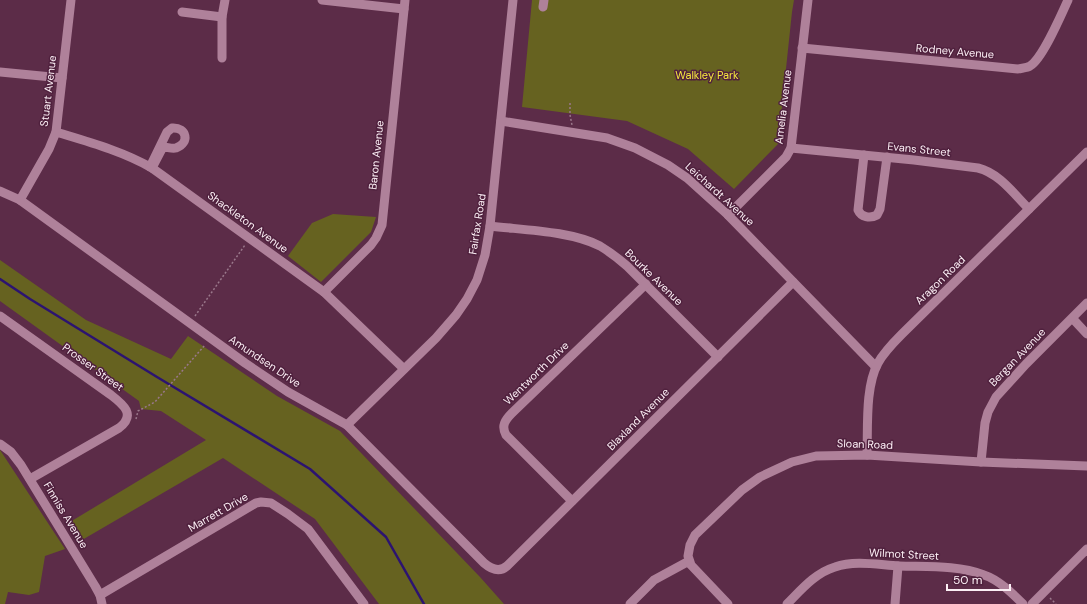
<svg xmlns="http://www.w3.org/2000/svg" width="1087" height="604" viewBox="0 0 1087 604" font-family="'DM Sans',sans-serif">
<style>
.green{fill:#666220}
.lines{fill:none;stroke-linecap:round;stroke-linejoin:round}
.stream{stroke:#2c1371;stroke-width:2.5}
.path{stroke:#9a788b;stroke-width:1.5;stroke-dasharray:2 2;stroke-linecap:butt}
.minor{stroke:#af819a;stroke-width:9}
.labels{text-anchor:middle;stroke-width:3;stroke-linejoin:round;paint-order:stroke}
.street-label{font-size:11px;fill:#fceff5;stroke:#50213e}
.park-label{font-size:11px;fill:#f3e83c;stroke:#50213e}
</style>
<rect width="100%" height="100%" fill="#5c2c48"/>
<g class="green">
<polygon points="532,0 794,0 792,12 778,144 734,189 688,149 627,121 522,107"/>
<polygon points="333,214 376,217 371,232 321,282 288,256 312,223"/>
<polygon points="0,260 86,320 171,359 188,336 277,396 340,431 480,577 504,604 379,604 315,519 223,458 82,540 70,522 206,440 161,411 141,409 139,401 0,301"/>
<polygon points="0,450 65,549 45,556 39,592 29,595 8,592 5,604 0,604"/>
</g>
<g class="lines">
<polyline class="stream" points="0,279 30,299 157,377 310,469 386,537 424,604"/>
<g class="path">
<polyline points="570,103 570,115 572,125"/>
<polyline points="195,316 245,245"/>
<polyline points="136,419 138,411 155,402 205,345"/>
<polyline points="1050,598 1056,604"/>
</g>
<g class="minor">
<polyline points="322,0 404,9"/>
<polyline points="543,7 544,0"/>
<polyline points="182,12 222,17"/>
<path d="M802 48 1018 69C1022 68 1027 68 1030 66 1043 58 1061 15 1068 0"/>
<polyline points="222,58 222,17 225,0"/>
<polyline points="0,72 62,78"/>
<polyline points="501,121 607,138 635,148 668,165 687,178 728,215 876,367"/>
<path d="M56 132C89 142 122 151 152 168L324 292 404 369"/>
<path d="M791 148 914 160 978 168C999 173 1014 194 1029 209"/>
<path d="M864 155 858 210C861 217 870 219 877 215L880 209 887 157"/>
<path d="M150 167 167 132 172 128C187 127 190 143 176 148 172 149 167 147 163 147L152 168"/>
<path d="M0 191 20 200 245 363 288 392 347 425 484 563C491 569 499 573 507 566L793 282"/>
<polyline points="20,200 49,149 56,132 71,0"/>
<polyline points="728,215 786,157 791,148 808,0"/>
<path d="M490 226C523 230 571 231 600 246 610 252 619 259 627 266L718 357"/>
<polyline points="324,292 371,245 376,238 382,225 405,0"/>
<path d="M0 316 111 395C124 405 136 415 119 428L30 479"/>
<polyline points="1073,319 1087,334"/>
<polyline points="347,425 436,338 456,315 467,299 477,280 485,255 490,226 513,0"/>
<polyline points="0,444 11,452 21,465 95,586 100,595 102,604"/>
<path d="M867 455C868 427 865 387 878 363 884 352 893 343 902 334L1087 152"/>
<polyline points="981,462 985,423 988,412 996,397 1026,364 1087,303"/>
<path d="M572 501 506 435C501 426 505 420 512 413L646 284"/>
<polyline points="100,595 256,503 261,502 271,503 288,514 308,529 364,604"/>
<polyline points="630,604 654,580 689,561"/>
<polyline points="728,604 691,565 688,556 690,545 695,535 742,490 760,477 792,462 816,456 867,455 981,462 1087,466"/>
<path d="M787 604C801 590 815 573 835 567 855 560 879 565 899 566 926 567 958 565 984 575 999 580 1012 593 1023 604"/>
<polyline points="895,604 898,566"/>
<polyline points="1032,604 1087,549"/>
</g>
</g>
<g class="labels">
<g class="street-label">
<text transform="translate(955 51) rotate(5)" y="4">Rodney Avenue</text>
<text transform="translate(48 91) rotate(-83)" y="4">Stuart Avenue</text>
<text transform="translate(783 107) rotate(-83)" y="4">Amelia Avenue</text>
<text transform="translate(919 149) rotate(6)" y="4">Evans Street</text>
<text transform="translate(376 155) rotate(-84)" y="4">Baron Avenue</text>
<text transform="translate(720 194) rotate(42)" y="4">Leichardt Avenue</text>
<text transform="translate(248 222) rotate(36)" y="4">Shackleton Avenue</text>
<text transform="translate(477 224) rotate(-81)" y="4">Fairfax Road</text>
<text transform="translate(654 277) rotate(44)" y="4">Bourke Avenue</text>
<text transform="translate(940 280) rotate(-44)" y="4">Aragon Road</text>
<text transform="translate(1017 357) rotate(-46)" y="4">Bergan Avenue</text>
<text transform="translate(265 361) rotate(34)" y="4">Amundsen Drive</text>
<text transform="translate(93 367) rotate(36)" y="4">Prosser Street</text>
<text transform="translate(536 373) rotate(-44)" y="4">Wentworth Drive</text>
<text transform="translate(638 419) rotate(-45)" y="4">Blaxland Avenue</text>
<text transform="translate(865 444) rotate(2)" y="4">Sloan Road</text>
<text transform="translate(218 512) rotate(-30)" y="4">Marrett Drive</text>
<text transform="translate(66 515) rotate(59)" y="4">Finniss Avenue</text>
<text transform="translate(904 554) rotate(3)" y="4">Wilmot Street</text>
</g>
<g class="park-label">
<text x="707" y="79">Walkley Park</text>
</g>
</g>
<path d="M947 584v6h63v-6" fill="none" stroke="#fceff5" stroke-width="2"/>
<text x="953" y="584" font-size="12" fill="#fceff5" stroke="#50213e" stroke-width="3" paint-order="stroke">50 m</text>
</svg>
